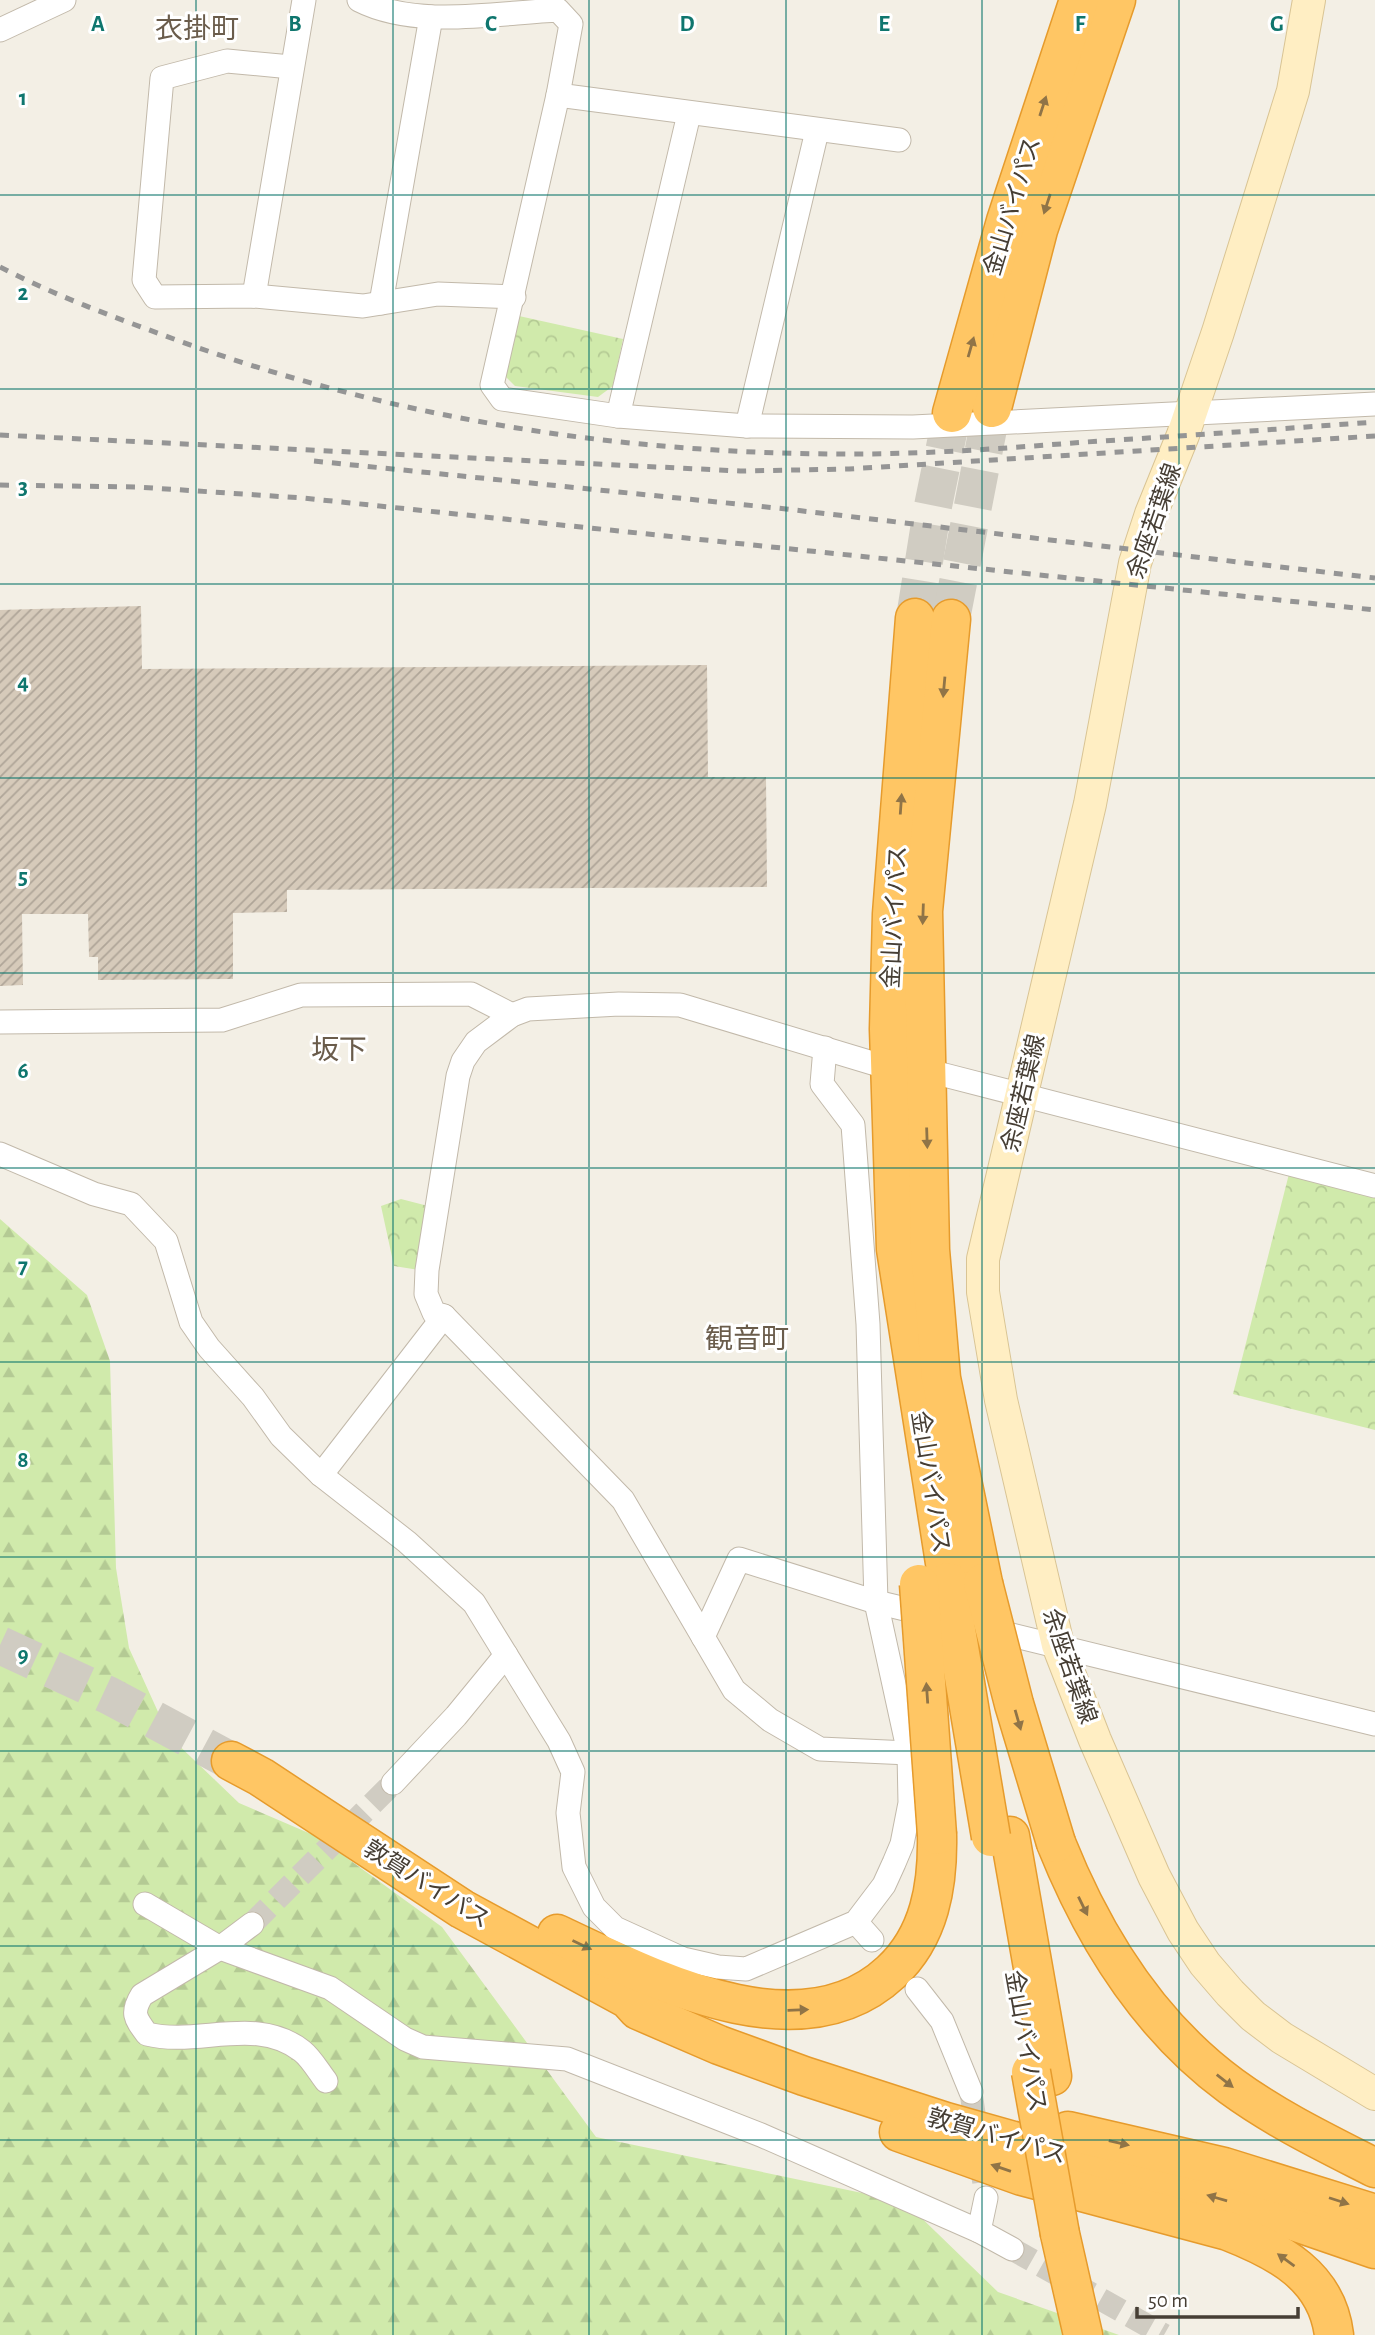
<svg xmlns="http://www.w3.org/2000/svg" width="1375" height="2335" viewBox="0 0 1375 2335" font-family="'Alegreya Sans','Noto Sans JP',sans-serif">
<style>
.forest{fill:url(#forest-firs)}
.park{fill:url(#park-crowns)}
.building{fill:url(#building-hatch)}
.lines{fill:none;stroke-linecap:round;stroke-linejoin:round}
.street-tunnel{stroke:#d0ccc2;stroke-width:23;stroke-dasharray:23 11;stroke-linecap:butt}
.highway-tunnel{stroke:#d0ccc2;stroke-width:38;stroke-dasharray:38 19;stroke-linecap:butt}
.street-casing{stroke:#c2b9aa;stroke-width:25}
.secondary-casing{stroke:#d9c494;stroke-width:34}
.highway-casing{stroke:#e69b2c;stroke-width:41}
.street{stroke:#fff;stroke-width:23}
.secondary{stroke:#ffeec3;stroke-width:32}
.highway{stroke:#ffc664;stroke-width:38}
.rail{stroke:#959595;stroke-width:5;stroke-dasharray:9 9;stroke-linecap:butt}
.highway-bridge-casing{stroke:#e69b2c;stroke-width:41;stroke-linecap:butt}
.highway-bridge{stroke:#ffc664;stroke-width:38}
.oneway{fill:#907447}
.grid{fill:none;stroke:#0f766e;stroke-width:2;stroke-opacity:0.55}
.labels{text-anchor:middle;stroke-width:6;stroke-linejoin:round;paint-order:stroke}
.street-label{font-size:24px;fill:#463e34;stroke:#fff}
.quarter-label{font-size:28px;fill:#6a5c4b;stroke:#fff}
.grid-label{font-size:23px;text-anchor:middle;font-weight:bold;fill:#0f766e;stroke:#fff;stroke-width:6;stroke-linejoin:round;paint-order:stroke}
</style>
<defs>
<pattern id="forest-firs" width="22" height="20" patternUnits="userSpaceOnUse" patternTransform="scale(1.75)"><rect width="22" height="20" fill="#d0eaab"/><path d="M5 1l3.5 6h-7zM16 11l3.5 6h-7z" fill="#b4ca94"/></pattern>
<pattern id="park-crowns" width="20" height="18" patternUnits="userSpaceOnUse" patternTransform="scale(1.75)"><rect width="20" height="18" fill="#d0eaab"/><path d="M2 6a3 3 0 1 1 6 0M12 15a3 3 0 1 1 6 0" fill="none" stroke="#b4ca94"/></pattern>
<pattern id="building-hatch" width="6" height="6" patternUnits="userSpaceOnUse" patternTransform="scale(1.75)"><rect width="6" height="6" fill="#d6caba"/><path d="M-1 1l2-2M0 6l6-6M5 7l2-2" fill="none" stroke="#afa598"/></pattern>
</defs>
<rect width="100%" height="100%" fill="#f3efe5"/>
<polygon class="forest" points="0,1219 87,1295 110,1361 116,1568 129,1648 169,1736 239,1803 318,1837 442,1927 596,2137 905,2202 998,2292 1119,2335 0,2335"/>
<g class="park">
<polygon points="519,316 623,339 613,386 598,397 515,386 505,376"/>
<polygon points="1291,1166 1375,1188 1375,1430 1233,1394"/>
<polygon points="401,1199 428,1206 419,1270 394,1266 381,1206"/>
</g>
<polygon class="building" points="141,606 142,669 707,665 708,777 766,777 767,887 287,890 287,912 233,913 233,979 98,980 98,957 89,957 88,914 22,914 23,985 0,986 0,610"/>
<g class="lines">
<g class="street-tunnel">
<polyline points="252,1924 393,1783"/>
<polyline points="971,2092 986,2198"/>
<polyline points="1012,2249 1164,2335"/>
</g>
<g class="highway-tunnel">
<polyline points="915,618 932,511 952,413"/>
<polyline points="951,619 992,408"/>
<polyline points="0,1645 108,1695 231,1761"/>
</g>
<g class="street-casing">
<g id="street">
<path d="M359 0C416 29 496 13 558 10L571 24 558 95 492 385 502 399 618 416 747 426 913 427 1375 404"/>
<polyline points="0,30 64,0"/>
<polyline points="291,67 227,61 162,78 144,280 155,297 254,296 363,306 438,294 514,297"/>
<polyline points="558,95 899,140"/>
<polyline points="254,296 304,0"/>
<polyline points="381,303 431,17"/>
<polyline points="618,416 689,114"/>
<polyline points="747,426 817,131"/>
<polyline points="0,1022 222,1020 301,995 471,994 512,1015"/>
<polyline points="0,1154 94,1194 131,1204 166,1241 191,1322 209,1348 253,1397 281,1436 321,1475 407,1542 474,1603 559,1741 573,1772 568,1813 574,1867 594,1907 615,1928 683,1959 718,1967 746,1969 856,1922 884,1885 894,1863 902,1844 910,1803 909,1753 876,1602 868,1324 853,1125 822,1084 825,1048"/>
<polyline points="321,1475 444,1316"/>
<polyline points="987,1629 1375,1724"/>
<polyline points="703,1637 739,1559 876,1602 930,1615"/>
<polyline points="909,1753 820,1749 770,1720 734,1690 623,1500 444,1316 434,1313 426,1294 427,1270 458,1076 463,1061 476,1042 512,1015 528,1009 619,1004 680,1005 889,1068 925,1070 1375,1186"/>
<polyline points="393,1783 456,1716 506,1655"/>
<polyline points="145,1904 220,1948 330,1988 405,2039 423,2047 567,2059 761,2135 979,2231 1012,2249"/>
<polyline points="856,1922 872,1940"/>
<path d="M252 1924 220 1948 142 1995C131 2013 135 2018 147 2034 198 2047 256 2015 302 2051 311 2058 319 2072 326 2081"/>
<polyline points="917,1989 942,2021 971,2092"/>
<polyline points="979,2231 986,2198"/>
</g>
</g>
<g class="secondary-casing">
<polyline id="secondary" points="1309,0 1293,91 1218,332 1183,435 1151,514 1135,563 1090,804 983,1259 983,1292 1001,1400 1058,1645 1095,1740 1154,1876 1183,1931 1205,1964 1230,1993 1253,2016 1282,2038 1375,2094"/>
</g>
<g class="highway-casing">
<g id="highway">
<polyline points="992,408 1038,230 1116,0"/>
<polyline points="952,413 1006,221 1079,0"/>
<polyline points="915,618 892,914 889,1029 896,1249 948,1582"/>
<polyline points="951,619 923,911 930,1250 941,1378 983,1583"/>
<polyline points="231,1761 261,1777 462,1909 628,1999 638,2010 719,2045 804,2076 946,2122 1270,2213 1375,2249"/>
<polyline points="1010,1836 1052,2076"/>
<path d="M1056 1843C1094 1938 1148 2025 1231 2086 1276 2119 1326 2143 1375 2168"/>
<path d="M557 1934C651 1978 800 2057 891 1972 930 1936 938 1885 937 1835"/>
<polyline points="1068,2131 1224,2167 1375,2214"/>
<path d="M899 2132 1022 2176 1228 2231C1279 2251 1327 2276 1334 2335"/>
<polyline points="1060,2234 1083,2335"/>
</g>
</g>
<use href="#street" class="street"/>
<use href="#secondary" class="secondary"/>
<use href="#highway" class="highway"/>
<g class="rail">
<path d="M0 267C52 294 108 315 163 335 383 417 619 455 854 454 931 454 1009 448 1086 442 1183 436 1279 429 1375 422"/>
<polyline points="0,435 740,471 849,469 1375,436"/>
<polyline points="314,461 786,509 1375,578"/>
<polyline points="0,485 137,487 303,498 1375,610"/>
</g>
<g class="highway-bridge-casing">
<g id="highway-bridge">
<polyline points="948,1582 991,1837"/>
<polyline points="983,1583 1014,1704 1056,1843"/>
<polyline points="919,1584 937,1835"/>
<polyline points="1031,2072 1060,2234"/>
</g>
</g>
<use href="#highway-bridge" class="highway-bridge"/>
</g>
<defs><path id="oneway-solid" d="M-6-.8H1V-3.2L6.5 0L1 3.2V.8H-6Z" transform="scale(1.75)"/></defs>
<g class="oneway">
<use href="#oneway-solid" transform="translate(1043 106) rotate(-72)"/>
<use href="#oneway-solid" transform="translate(1047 204) rotate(108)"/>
<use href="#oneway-solid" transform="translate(971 347) rotate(-74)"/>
<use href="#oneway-solid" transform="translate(944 687) rotate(95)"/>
<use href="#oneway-solid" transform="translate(901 804) rotate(-86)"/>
<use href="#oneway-solid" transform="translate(923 914) rotate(92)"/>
<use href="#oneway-solid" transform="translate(927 1138) rotate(88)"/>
<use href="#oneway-solid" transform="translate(927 1693) rotate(-94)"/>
<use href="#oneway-solid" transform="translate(1018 1720) rotate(74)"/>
<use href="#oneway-solid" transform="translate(1083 1906) rotate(64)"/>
<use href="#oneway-solid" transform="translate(582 1945) rotate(25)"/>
<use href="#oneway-solid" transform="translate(798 2010) rotate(-2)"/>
<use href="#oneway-solid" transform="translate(1225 2081) rotate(38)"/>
<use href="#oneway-solid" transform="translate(1119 2143) rotate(13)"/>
<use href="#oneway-solid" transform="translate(1001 2168) rotate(-161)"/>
<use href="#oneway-solid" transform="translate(1217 2198) rotate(-164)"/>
<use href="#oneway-solid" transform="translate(1339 2201) rotate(18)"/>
<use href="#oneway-solid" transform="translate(1286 2260) rotate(-144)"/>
</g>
<path class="grid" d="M196 0V2335M393 0V2335M589 0V2335M786 0V2335M982 0V2335M1179 0V2335M0 195H1375M0 389H1375M0 584H1375M0 778H1375M0 973H1375M0 1168H1375M0 1362H1375M0 1557H1375M0 1751H1375M0 1946H1375M0 2140H1375"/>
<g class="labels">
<g class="street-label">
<text transform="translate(1012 206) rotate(-73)" y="8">金山バイパス</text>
<text transform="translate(1154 521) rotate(-71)" y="8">余座若葉線</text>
<text transform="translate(894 917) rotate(-87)" y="8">金山バイパス</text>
<text transform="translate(1023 1093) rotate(-77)" y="8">余座若葉線</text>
<text transform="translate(931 1482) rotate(81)" y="8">金山バイパス</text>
<text transform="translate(1070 1666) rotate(71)" y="8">余座若葉線</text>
<text transform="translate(427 1884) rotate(32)" y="8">敦賀バイパス</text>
<text transform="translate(1026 2041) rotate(80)" y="8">金山バイパス</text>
<text transform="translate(997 2136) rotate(16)" y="8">敦賀バイパス</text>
</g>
<g class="quarter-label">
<text x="197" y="38">衣掛町</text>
<text x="339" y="1059">坂下</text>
<text x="747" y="1348">観音町</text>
</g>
</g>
<g class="grid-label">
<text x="98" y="31">A</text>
<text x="295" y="31">B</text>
<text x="491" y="31">C</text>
<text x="687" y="31">D</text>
<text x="884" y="31">E</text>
<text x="1080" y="31">F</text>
<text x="1277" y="31">G</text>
<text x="23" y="105">1</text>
<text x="23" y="300">2</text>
<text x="23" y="494">3</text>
<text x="23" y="689">4</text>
<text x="23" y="884">5</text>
<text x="23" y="1078">6</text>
<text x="23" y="1273">7</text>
<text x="23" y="1467">8</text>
<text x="23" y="1662">9</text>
</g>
<path d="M1137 2307v10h161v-10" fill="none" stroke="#463e34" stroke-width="3.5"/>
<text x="1148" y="2307" font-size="21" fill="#463e34" stroke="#ffffff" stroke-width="5" paint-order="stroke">50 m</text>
</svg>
